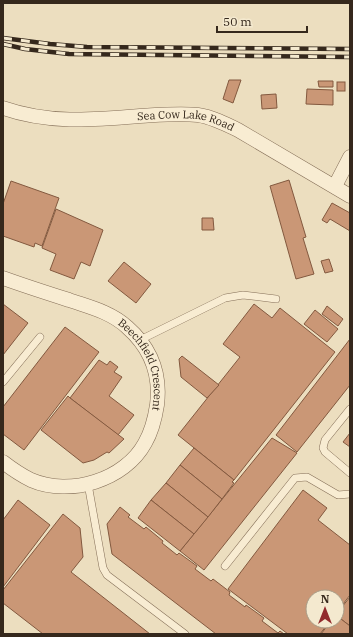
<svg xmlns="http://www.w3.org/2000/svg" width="353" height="637" viewBox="0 0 353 637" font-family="'IBM Plex Serif',serif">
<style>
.building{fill:#ca9776;stroke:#83593f}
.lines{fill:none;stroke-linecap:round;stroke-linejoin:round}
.lane-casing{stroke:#856f58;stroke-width:8}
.street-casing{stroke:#856f58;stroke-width:15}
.lane{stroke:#f8ecd2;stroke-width:7}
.street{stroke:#f8ecd2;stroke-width:14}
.rail-casing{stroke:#35281c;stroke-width:4.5}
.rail{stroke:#f4e9cf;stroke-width:3;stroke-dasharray:9;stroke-linecap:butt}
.labels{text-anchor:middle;stroke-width:3.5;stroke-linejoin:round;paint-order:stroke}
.street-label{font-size:11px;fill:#35281c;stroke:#f4e9cf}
</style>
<rect width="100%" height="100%" fill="#ecdebf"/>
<g class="building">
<polygon points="229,80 241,80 233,103 223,99"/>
<polygon points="318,81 333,81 333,87 319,87"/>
<rect x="337" y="82" width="8" height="9"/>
<polygon points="307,89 333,90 333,105 306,104"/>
<polygon points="276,94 277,108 262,109 261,95"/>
<polygon points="289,180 306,237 303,238 314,274 296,279 270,186"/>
<polygon points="11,181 59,198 42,246 35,243 34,247 3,236 3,204"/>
<polygon points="332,203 350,213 350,231 330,219 327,223 322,220"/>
<polygon points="56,209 103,230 90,266 81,262 74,279 50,270 56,254 42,248"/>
<polygon points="202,218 213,218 214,230 202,230"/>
<polygon points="329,259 333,271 325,273 321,261"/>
<polygon points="124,262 151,284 136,303 108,281"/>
<polygon points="3,304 28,323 3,355"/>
<polygon points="254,304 272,318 280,308 335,352 234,480 178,435 240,357 223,344"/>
<polygon points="327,306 343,319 338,326 322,314"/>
<polygon points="315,310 338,329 327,342 304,324"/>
<polygon points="65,327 99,352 24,450 3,434 3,407"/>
<polygon points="350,339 350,385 297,452 276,435"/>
<polygon points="182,356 219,385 207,398 181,377 179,359"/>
<polygon points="99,360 107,365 110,361 118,367 114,372 122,377 109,396 134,415 118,435 70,398"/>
<polygon points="68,396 70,398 124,439 109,453 107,452 94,460 83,463 41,430"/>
<polygon points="350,433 350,447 343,442"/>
<polygon points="272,438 297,453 204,570 180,551"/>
<polygon points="194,448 234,480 232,482 234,483 222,499 180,465"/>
<polygon points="180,465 222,499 208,517 166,483"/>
<polygon points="166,483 208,517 194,534 151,500"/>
<polygon points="303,490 327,508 318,520 350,545 350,595 337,612 337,597 313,597 313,621 330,621 320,634 288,634 228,589"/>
<polygon points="18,500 50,525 3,587 3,520"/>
<polygon points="151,500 194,534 180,551 138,518"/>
<polygon points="120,507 130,515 128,517 144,529 146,527 163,541 162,543 177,555 179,553 197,566 195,569 211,581 213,579 230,592 229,595 245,607 246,605 264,618 262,621 278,633 280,631 284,634 216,634 112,554 107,524"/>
<polygon points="63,514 80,528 83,557 71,572 150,634 43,634 3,603 3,590"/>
<polygon points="350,597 350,626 337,616 337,613"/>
<polygon points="337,616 350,626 350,634 321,634 331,621 337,621"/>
</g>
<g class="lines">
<g class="lane-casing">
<g id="lane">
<polyline points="140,340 225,298 243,295 276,299"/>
<polyline points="3,382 40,337"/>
<polyline points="350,409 325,440 323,448 325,452 350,473"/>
<polyline points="88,484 103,568 107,575 185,634"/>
<polyline points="225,566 295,478 307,477 338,495 350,494"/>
</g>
</g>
<g class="street-casing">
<g id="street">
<path id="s1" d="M3 108C49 124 92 120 140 116 159 115 179 113 198 115 212 117 226 124 238 130L350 196"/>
<polyline points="335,186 350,157"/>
<path id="s2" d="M3 278C25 286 47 293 69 300 89 307 111 312 127 327 151 348 161 373 157 405 155 418 152 431 145 443 125 480 70 497 31 480 21 475 12 469 3 462"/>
</g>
</g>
<use href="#lane" class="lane"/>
<use href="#street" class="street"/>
<g class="rail-casing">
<g id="rail">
<polyline points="3,38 50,44 87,47 350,49"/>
<polyline points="3,44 25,49 69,54 350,57"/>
</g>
</g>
<use href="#rail" class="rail"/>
</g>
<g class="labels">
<g class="street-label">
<text dy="4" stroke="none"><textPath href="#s1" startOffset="185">Sea Cow Lake Road</textPath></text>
<text dy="4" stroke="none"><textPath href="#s2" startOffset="176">Beechfield Crescent</textPath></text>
</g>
</g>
<rect width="353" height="637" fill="none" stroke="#35281c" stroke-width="8"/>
<g transform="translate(325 609)"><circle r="19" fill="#f4e9cf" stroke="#a89c87"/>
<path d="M0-3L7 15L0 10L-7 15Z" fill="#922a2c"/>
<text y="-6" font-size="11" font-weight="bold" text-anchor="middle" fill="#35281c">N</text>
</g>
<path d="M217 26v6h90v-6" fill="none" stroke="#35281c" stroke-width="2"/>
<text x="223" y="26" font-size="12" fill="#35281c" stroke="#f4e9cf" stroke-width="3" paint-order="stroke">50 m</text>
</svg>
